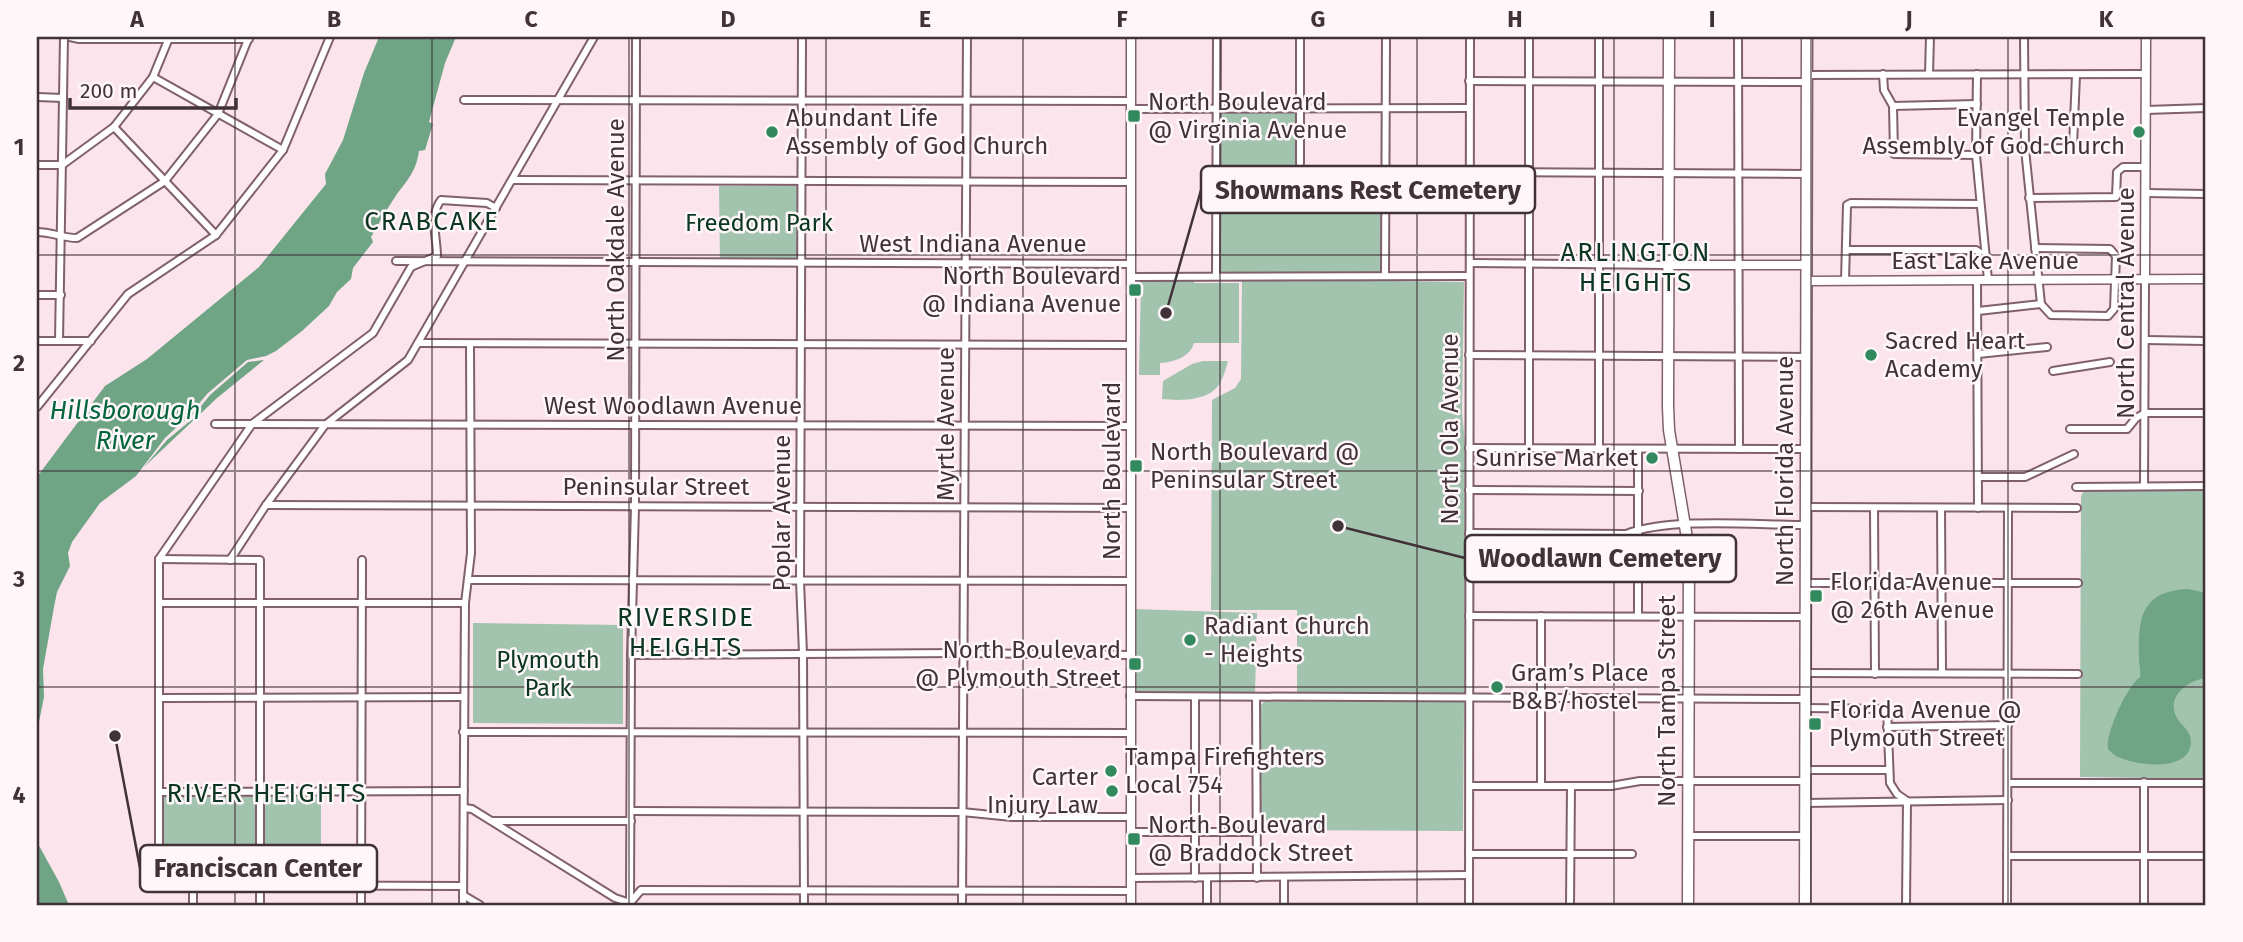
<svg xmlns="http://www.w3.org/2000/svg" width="2243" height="942" viewBox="0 0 2243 942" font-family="'Fira Sans',sans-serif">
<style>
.green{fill:#a2c3ae}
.water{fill:#6fa485}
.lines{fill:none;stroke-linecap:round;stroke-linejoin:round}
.minor-casing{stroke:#80606c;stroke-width:10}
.tertiary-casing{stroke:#80606c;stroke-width:11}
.primary-casing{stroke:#80606c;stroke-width:13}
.minor{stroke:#fff;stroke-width:6}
.tertiary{stroke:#fff;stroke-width:8}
.primary{stroke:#fff;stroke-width:10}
.grid{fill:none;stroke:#413238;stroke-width:2;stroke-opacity:0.55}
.poi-dot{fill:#32895d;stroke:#fef6f9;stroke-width:2.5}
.labels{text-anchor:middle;stroke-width:5;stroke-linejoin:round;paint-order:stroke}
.poi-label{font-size:24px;fill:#413238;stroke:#fef6f9;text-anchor:start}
.park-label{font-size:24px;fill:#093621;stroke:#fef6f9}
.street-label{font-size:24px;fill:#413238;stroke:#fef6f9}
.neighbourhood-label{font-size:26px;letter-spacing:2px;fill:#0c3621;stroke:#fef6f9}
.water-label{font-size:26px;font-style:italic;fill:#02653d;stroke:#fef6f9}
.leader{fill:none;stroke:#413238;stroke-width:2.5}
.callout-dot{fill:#413238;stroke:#fef6f9;stroke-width:2.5}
.callout{fill:#fef6f9;stroke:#413238;stroke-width:2.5}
.callout-label{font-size:26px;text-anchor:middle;font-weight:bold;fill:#413238}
.neatline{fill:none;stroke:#413238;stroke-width:2.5}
.grid-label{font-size:23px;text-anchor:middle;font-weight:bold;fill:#413238}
</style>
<rect width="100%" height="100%" fill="#fbe4ec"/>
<g class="green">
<polygon points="1297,110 1297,178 1343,178 1343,188 1382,194 1382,266 1381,271 1376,274 1218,273 1219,111"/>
<polygon points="719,186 798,186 799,260 720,260"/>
<polygon points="1242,279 1464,282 1462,412 1465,443 1466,693 1464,694 1297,694 1297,610 1211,610 1212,400 1235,388 1241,379"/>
<path d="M1141 280H1193L1194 283H1239V343H1194C1190 357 1174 362 1160 363V375H1139Z"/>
<path d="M1203 361H1228C1226 368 1224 376 1220 383 1210 401 1181 401 1162 399L1163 381 1192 364Z"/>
<polygon points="2085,489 2206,489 2206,779 2080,777 2081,496"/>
<polygon points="1133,609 1257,613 1255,694 1133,693"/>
<polygon points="473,623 623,625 623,724 473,723"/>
<polygon points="1267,699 1464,700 1463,831 1260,830 1260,706"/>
<polygon points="321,794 321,882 163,882 162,795"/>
</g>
<g class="water">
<path d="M379 37H456L445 63 429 122 433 124 425 150 419 151C416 173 406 181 395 197 386 210 379 224 371 237L373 242 353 268 351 279 337 292 329 306 302 331 276 351 266 356 247 360 208 393 195 408 194 414 180 424 165 438 136 476 100 503 72 542 68 553 70 566 57 592 54 607 43 669 44 697 37 732V477L105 386 147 359 259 267 326 184 325 174 343 140 364 73Z"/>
<polygon points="264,360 217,398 144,467 167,440 196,416 198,410 210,395 248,362"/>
<path d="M2188 589 2206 593V678C2190 680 2168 694 2175 714 2179 725 2191 729 2191 742 2190 772 2139 766 2121 758 2116 757 2112 753 2108 749 2105 734 2127 686 2140 677 2141 671 2139 666 2139 660 2138 619 2140 591 2188 589Z"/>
<polygon points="37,842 59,882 69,905 37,905"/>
</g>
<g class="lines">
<g class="minor-casing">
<g id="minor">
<polyline points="70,37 79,39 249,39"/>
<polyline points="802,37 800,581 803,653 804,905"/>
<polyline points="1599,37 1599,449"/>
<polyline points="1738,37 1739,449"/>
<polyline points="2024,37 2025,149 2041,304"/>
<polyline points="1883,74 1884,90 1893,106 1977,104"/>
<polyline points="1929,74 1930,37"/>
<polyline points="1977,74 1976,155 1988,280"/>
<polyline points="1807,75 2146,74"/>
<polyline points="153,77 283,150"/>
<polyline points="1469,81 1807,82"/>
<polyline points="37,97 63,98"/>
<polyline points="464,100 1131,101"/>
<polyline points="1893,106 1894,154 1976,155"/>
<polyline points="1131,109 1469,108"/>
<polyline points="2146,110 2206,108"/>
<polyline points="114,127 216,235"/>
<polyline points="2025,149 2070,148 2073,146 2076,75"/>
<polyline points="1300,163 1300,37"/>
<polyline points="37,165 62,165 114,127 153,77 169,38"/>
<polyline points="1469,172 1806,174"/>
<polyline points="513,180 1131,182"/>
<polyline points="2146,193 2206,194"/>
<polyline points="2029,198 2116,197 2117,172 2123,167 2146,167"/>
<path d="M37 232C52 232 62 238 77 238L165 181 218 114 249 37"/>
<polyline points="2035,248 2110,249 2116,256 2114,309 2108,316 2051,315 2041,304"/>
<polyline points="1846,250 1976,250 1987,257"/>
<polyline points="396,261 1131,264"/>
<polyline points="1470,263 1668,265"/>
<polyline points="1216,276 1217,37"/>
<polyline points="1385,276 1386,37"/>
<polyline points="1131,277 1469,276"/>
<polyline points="1977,280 1978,508"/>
<polyline points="1845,281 1847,205 1851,203 1980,204"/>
<polyline points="37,295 61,295"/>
<polyline points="1978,311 2041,304"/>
<polyline points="2145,340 2206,341"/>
<polyline points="37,341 91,341"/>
<polyline points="59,341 64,37"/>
<polyline points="418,343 1131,345"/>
<polyline points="1978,354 2047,347"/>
<polyline points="1469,355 1807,357"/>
<polyline points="2053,371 2110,362"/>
<polyline points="37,407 128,294 216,235 283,150 330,37"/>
<polyline points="215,424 1131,426"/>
<polyline points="2070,429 2127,429 2136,418 2145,413 2206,413"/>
<polyline points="1469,448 1806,449"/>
<polyline points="1529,448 1529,37"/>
<polyline points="1978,477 2025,477 2074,454"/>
<polyline points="2144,486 2145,280"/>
<polyline points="2076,487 2206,486"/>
<polyline points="1469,490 1639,491"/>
<polyline points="266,505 1131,508"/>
<polyline points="1806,507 2077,508"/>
<polyline points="1874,508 1875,674"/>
<polyline points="1941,508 1942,673"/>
<path d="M1469 533 1626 534C1672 517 1755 525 1806 525"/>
<polyline points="159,559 260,560 260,905"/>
<polyline points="230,560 266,505 325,425 408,360 594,37"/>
<polyline points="1469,578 1638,574"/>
<polyline points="468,580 1130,581"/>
<polyline points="1806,583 2078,583"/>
<polyline points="159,603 465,603"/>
<polyline points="1469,616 1806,617"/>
<polyline points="1541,616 1541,786"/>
<polyline points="1638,616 1638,449"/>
<polyline points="631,655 962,653 1130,655"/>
<polyline points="1806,673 2078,674"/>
<polyline points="1130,696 1806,699"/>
<polyline points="1256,697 1257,878"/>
<polyline points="159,698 463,697"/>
<polyline points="1195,698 1195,878"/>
<polyline points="1806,708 1887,709 1890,783 1897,794 1907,801"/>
<polyline points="1887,727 2008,725"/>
<polyline points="463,732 1130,733"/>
<polyline points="1805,770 1889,770"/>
<polyline points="2008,783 2206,783"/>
<polyline points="1470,786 1611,786 1640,781 1805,781"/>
<polyline points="159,792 464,791"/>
<polyline points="1806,803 2008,800"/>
<polyline points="464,808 472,809 615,898 630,903 641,890 1131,891"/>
<polyline points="631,811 962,812 1012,817 1131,817"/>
<polyline points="493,821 631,821"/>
<polyline points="1131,832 1257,832"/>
<polyline points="1688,836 1806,836"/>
<polyline points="1469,854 1632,854"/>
<polyline points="2007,856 2206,856"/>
<polyline points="1131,878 1469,875"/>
<polyline points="1207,878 1207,905"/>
<path d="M463 886 159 885V559L252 424 373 333 411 267 437 256C437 238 429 215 441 200L487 203 496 208"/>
<polyline points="463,895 480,905"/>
<polyline points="193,905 193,885"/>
<polyline points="361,905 362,560"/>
<polyline points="463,905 465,603 471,553 470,344"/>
<polyline points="631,905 630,903 631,655 635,507 636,37"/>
<polyline points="962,905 967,37"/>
<polyline points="1284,905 1284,877"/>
<polyline points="1469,905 1470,37"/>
<polyline points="1570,905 1571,786"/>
<polyline points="1906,905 1907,801"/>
<polyline points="2007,905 2008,508"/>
<polyline points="2144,905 2144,782"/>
</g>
</g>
<g class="tertiary-casing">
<g id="tertiary">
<polyline points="1668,265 1806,265"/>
<polyline points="2145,280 2146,37"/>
<polyline points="1806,281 2206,279"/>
<polyline points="1131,905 1131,37"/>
</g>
</g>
<g class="primary-casing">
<g id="primary">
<polyline points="1669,37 1668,407 1669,430 1689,550 1688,905"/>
<polyline points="1805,905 1807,37"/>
</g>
</g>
<use href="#minor" class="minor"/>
<use href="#tertiary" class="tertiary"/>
<use href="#primary" class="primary"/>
</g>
<path class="grid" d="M235 37V905M432 37V905M629 37V905M826 37V905M1023 37V905M1220 37V905M1417 37V905M1614 37V905M1811 37V905M2008 37V905M37 255H2206M37 471H2206M37 687H2206"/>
<g class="poi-dot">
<rect x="1127" y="109" width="14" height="14" rx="3.5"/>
<circle cx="772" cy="132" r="7"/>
<circle cx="2139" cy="132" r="7"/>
<rect x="1128" y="283" width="14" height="14" rx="3.5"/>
<circle cx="1871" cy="355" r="7"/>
<circle cx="1652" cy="458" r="7"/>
<rect x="1129" y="459" width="14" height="14" rx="3.5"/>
<rect x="1809" y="589" width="14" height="14" rx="3.5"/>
<circle cx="1190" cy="640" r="7"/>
<rect x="1128" y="657" width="14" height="14" rx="3.5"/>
<circle cx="1497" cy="687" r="7"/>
<rect x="1808" y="717" width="14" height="14" rx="3.5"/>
<circle cx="1111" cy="771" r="7"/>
<circle cx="1112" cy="791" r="7"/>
<rect x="1127" y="832" width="14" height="14" rx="3.5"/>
</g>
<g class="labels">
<g class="poi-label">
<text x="1148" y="110">North Boulevard<tspan x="1148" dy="28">@ Virginia Avenue</tspan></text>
<text x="786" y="126">Abundant Life<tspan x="786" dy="28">Assembly of God Church</tspan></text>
<text x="2125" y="126" text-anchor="end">Evangel Temple<tspan x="2125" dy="28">Assembly of God Church</tspan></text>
<text x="1121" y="284" text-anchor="end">North Boulevard<tspan x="1121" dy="28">@ Indiana Avenue</tspan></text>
<text x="1885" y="349">Sacred Heart<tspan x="1885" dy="28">Academy</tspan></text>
<text x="1150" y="460">North Boulevard @<tspan x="1150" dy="28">Peninsular Street</tspan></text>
<text x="1638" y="466" text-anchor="end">Sunrise Market</text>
<text x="1830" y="590">Florida Avenue<tspan x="1830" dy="28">@ 26th Avenue</tspan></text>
<text x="1204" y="634">Radiant Church<tspan x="1204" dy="28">- Heights</tspan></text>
<text x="1121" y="658" text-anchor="end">North Boulevard<tspan x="1121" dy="28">@ Plymouth Street</tspan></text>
<text x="1511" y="681">Gram’s Place<tspan x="1511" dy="28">B&amp;B/hostel</tspan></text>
<text x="1829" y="718">Florida Avenue @<tspan x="1829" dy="28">Plymouth Street</tspan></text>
<text x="1125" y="765">Tampa Firefighters<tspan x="1125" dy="28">Local 754</tspan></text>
<text x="1098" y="785" text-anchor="end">Carter<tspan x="1098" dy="28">Injury Law</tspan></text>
<text x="1148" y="833">North Boulevard<tspan x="1148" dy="28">@ Braddock Street</tspan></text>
</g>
<g class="park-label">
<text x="759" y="231">Freedom Park</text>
<text x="548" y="668">Plymouth<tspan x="548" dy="28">Park</tspan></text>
</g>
<g class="street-label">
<text transform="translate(616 240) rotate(-90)" y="8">North Oakdale Avenue</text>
<text x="973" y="252">West Indiana Avenue</text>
<text x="1985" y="269">East Lake Avenue</text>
<text transform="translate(2126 303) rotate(-90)" y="8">North Central Avenue</text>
<text x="673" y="414">West Woodlawn Avenue</text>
<text transform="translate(946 424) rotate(-90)" y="8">Myrtle Avenue</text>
<text transform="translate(1450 429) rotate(-90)" y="8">North Ola Avenue</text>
<text transform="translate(1112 471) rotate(-90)" y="8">North Boulevard</text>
<text transform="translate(1785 471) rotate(-90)" y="8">North Florida Avenue</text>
<text x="656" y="495">Peninsular Street</text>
<text transform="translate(782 513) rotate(-90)" y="8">Poplar Avenue</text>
<text transform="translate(1667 701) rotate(-90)" y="8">North Tampa Street</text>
</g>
<g class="neighbourhood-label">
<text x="432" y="230">CRABCAKE</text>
<text x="1636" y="261">ARLINGTON<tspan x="1636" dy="30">HEIGHTS</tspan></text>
<text x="686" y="626">RIVERSIDE<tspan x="686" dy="30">HEIGHTS</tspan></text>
<text x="267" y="802">RIVER HEIGHTS</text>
</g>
<g class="water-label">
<text x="125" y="419">Hillsborough<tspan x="125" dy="30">River</tspan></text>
</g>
</g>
<path class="leader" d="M1166 313L1201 190M1338 526L1465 558M115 736L140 868"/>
<g class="callout-dot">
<circle cx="1166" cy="313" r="7"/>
<circle cx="1338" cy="526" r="7"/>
<circle cx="115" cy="736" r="7"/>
</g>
<g class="callout">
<rect x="1201" y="166" width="334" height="47" rx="7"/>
<rect x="1465" y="535" width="271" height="47" rx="7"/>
<rect x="140" y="845" width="237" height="47" rx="7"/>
</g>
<g class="callout-label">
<text x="1368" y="199">Showmans Rest Cemetery</text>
<text x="1600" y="567">Woodlawn Cemetery</text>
<text x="258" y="877">Franciscan Center</text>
</g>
<rect width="2243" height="942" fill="none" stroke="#fef6f9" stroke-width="77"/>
<path d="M70 98v10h166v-10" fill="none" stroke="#413238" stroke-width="3.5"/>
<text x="80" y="98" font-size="21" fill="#413238" stroke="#fef6f9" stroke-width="5" paint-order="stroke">200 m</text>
<rect x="38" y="38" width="2166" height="866" class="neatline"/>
<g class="grid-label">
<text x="137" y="27">A</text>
<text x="334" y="27">B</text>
<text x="531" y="27">C</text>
<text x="728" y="27">D</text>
<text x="925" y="27">E</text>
<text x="1122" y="27">F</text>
<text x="1318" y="27">G</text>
<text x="1515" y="27">H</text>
<text x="1712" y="27">I</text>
<text x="1909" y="27">J</text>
<text x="2106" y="27">K</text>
<text x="19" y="155">1</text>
<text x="19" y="371">2</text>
<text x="19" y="587">3</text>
<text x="19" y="803">4</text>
</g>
</svg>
